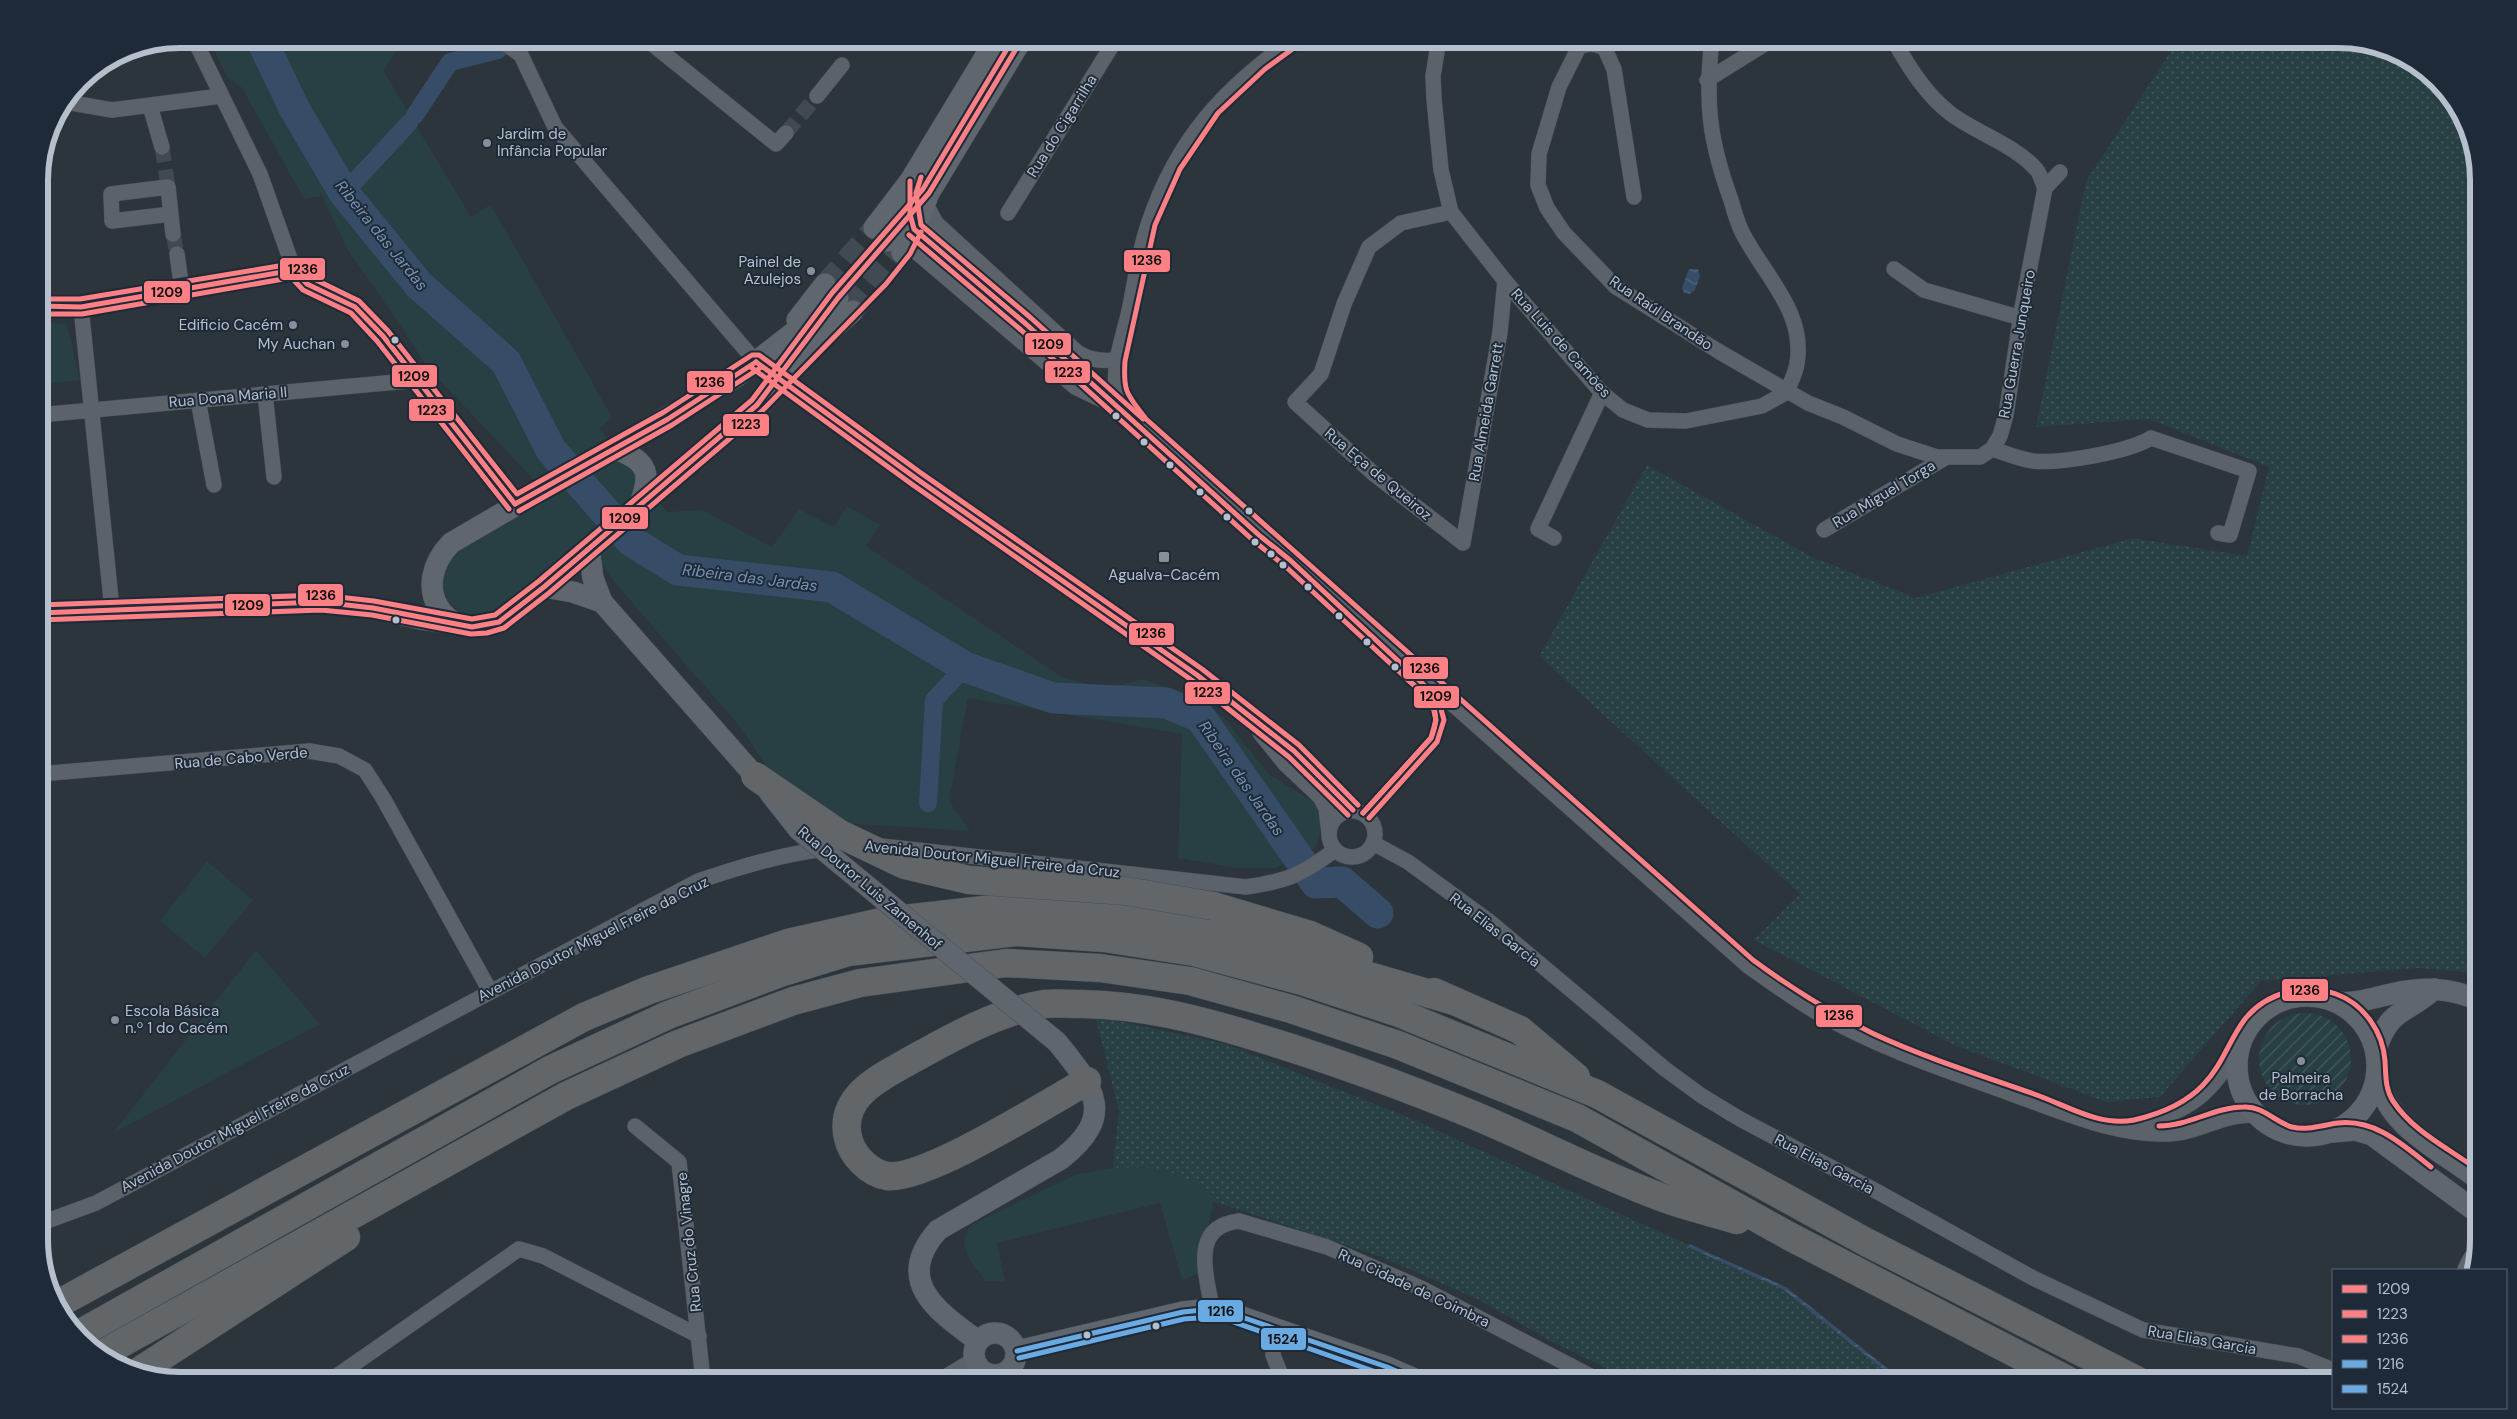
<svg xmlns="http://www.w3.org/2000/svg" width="2517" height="1419" viewBox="0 0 2517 1419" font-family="'DM Sans',sans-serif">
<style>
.grass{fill:url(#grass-dots)}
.park{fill:#284043}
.garden{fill:url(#garden-furrows)}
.water{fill:url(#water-waves)}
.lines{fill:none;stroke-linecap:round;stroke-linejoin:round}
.canal{stroke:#374d67;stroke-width:18}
.river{stroke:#374d67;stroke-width:31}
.street-tunnel{stroke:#414952;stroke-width:15;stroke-dasharray:15 8;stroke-linecap:butt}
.secondary-tunnel{stroke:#414952;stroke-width:21;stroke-dasharray:21 11;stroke-linecap:butt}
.street-casing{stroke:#4a5056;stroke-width:16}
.secondary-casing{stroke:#4a5056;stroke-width:22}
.highway-casing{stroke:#495057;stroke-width:29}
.street{stroke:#5c626a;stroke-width:15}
.secondary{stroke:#60666e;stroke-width:21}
.highway{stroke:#626669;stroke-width:28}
.secondary-bridge-casing{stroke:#4a5056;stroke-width:22;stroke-linecap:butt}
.highway-bridge-casing{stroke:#495057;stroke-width:29;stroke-linecap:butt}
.secondary-bridge{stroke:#60666e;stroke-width:21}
.highway-bridge{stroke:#626669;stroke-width:28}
.bus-1-casing{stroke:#1e2a38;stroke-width:9}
.bus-2-casing{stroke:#1e2a38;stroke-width:9}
.bus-3-casing{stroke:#1e2a38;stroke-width:9}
.bus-4-casing{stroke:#1e2a38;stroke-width:9}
.bus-5-casing{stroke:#1e2a38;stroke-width:9}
.bus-1{stroke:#ff8084;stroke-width:5}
.bus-2{stroke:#ff8084;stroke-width:5}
.bus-3{stroke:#ff8084;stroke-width:5}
.bus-4{stroke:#6aaae3;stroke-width:5}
.bus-5{stroke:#6aaae3;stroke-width:5}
.poi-dot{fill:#868f9a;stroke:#1e2a38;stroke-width:2}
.bus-dot{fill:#b6c0cd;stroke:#1e2a38;stroke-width:2}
.labels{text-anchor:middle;stroke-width:4;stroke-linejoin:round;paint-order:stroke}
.street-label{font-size:15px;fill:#b6c0cd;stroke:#1e2a38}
.poi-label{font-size:15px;fill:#b6c0cd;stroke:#1e2a38;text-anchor:end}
.water-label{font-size:16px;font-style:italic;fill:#7592b1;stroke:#1e2a38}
.rim{fill:none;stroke:#b6c0cd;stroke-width:6}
.line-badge{stroke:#1e2a38;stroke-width:2}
.pale-badge-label{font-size:14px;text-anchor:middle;font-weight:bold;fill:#111}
</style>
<defs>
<pattern id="grass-dots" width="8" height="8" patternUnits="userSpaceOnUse" patternTransform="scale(1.25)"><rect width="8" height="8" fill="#284043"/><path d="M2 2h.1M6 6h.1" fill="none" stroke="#455a5d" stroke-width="1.8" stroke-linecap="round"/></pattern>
<pattern id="garden-furrows" width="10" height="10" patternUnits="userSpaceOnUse" patternTransform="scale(1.25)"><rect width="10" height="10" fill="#284043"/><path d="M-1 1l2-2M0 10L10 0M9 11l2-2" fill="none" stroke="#455a5d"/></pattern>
<pattern id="water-waves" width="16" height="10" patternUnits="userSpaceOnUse" patternTransform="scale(1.25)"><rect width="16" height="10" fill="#374d67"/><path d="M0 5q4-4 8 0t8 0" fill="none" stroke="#52657c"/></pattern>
</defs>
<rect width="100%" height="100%" fill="#2c343c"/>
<g class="grass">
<polygon points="2179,39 2337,39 2407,58 2459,109 2478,171 2478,973 2418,968 2261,981 2160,1097 2107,1102 1956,1046 1754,940 1800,894 1539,656 1647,465 1814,558 1916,598 2133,538 2247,556 2269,467 2149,419 2036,427 2086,181"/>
<polygon points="1095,1016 1226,1044 1412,1119 1785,1289 1895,1380 1630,1380 1549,1340 1479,1300 1384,1258 1113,1168 1119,1111"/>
</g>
<g class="park">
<polygon points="209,39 330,39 349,50 357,39 405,39 383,70 471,217 490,205 499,219 612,417 600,429 667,512 702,510 772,547 799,509 834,527 847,506 880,525 866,546 1062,677 1106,689 1141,679 1193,695 1223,717 1269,774 1317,804 1322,824 1316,847 1276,868 1237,868 1178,858 1182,734 968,698 949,801 970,831 825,822 775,779 741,728 616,584 584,541 499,611 479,618 461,613 447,600 441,580 444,562 456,551 528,511 549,496 427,367 397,320 349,252 322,196 304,199 242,88 227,77"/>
<polygon points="39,322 67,324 80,380 39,385"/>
<polygon points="207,861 253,900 205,958 160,921"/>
<polygon points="256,950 320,1024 113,1133"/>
<path d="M1147 1167C1173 1172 1193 1179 1215 1195L1198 1274 1182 1280 1160 1203 997 1243 1005 1281H986C972 1264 955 1246 971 1225L1077 1174 1113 1168Z"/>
</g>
<circle class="garden" cx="2305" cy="1059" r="46"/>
<g class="water">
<polygon points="1689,269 1698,269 1700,276 1695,290 1690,294 1684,293 1682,288"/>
<polygon points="1689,1244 1786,1287 1902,1380 1896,1380 1784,1290 1688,1247"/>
</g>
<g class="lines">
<g class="canal">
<polyline points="415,115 450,62 498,50"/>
<polyline points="344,193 409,123"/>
<polyline points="928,803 934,700 965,667"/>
</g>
<polyline class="river" points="261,39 294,108 344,193 419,285 506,362 551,450 631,541 678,570 832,587 965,667 1053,698 1166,703 1200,717 1316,883 1342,882 1378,913"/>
<g class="street-tunnel">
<polyline points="786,133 817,96"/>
<polyline points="162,147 168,187"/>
<polyline points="173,234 177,254"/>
</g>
<g class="secondary-tunnel">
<polyline points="825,284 874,228"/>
<polyline points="838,298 888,241"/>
<polyline points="853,311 902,253"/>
</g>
<g class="street-casing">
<g id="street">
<polyline points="194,39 260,174 294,270 307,284 355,307 383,336 515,504"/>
<polyline points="499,39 521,55 555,127 756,362 917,479 1197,675 1294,751 1353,810"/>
<polyline points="646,39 776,144 786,133"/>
<path d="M1294 39C1224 88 1177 139 1149 222 1139 250 1135 282 1129 311 1124 334 1113 362 1116 386 1117 396 1124 404 1129 413L1290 560 1748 966C1774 984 1799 1003 1827 1018 1888 1052 1955 1073 2020 1097 2068 1114 2115 1135 2166 1134 2199 1134 2226 1111 2258 1116"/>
<path d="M1439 39 1433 76 1434 99 1441 170 1451 212 1505 281 1602 393 1623 410 1648 420 1686 421 1762 406 1787 392C1790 383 1796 373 1797 363 1806 312 1763 274 1742 232 1737 222 1734 211 1731 200 1709 140 1705 102 1712 39"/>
<polyline points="1583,39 1559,87 1539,154 1538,185 1547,208 1564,233 1616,287 1718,351 1808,403 1843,417 1897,444 1937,457 1980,457 1992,449 2000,436 2006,415 2022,308 2045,188 2060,172"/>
<path d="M1893 39C1908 66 1926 95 1951 114 1977 133 2014 145 2035 168 2040 172 2042 182 2045 188"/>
<polyline points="1579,46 1591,44 1604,47 1614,69 1634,197"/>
<polyline points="1707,80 1773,39"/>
<polyline points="817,96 842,65"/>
<polyline points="66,102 112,110 221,96"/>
<polyline points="150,106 162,147"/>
<path d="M928 197 927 206 936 223 1077 352C1092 361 1102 361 1118 360"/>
<polyline points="1451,212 1401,223 1369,247 1344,304 1321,374 1295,402 1374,474 1463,543 1500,332 1505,281"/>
<polyline points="1008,213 1116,39"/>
<polyline points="171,214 112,221 111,194 168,187 173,234"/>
<polyline points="908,245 1075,387 1129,413"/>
<polyline points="177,254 182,290"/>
<polyline points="1894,269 1924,290 2021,318"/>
<polyline points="39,306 81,307 294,270"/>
<polyline points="81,307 112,609"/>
<polyline points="265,394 274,477"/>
<polyline points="198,400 214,485"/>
<polyline points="39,415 418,380"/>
<path d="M1992 449C2005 453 2019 459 2033 461 2060 464 2128 452 2151 438L2249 471 2230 535 2218 533"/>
<polyline points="1824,530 1945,458"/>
<polyline points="1554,538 1538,529 1602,393"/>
<polyline points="1260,733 1285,764 1320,797 1326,808 1329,833"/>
<polyline points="39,774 309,751 339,756 365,770 383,798 490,991"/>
<circle cx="1352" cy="834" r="23"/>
<polyline points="1373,843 1408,862 1490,922 1665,1069 1702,1096 1740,1119 1876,1191 2033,1278 2143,1330 2298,1356 2333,1370"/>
<path d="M881 846 1246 887C1288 881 1301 875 1335 850"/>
<polyline points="635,1126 679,1162 703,1380"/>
<path d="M2133 1126C2191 1112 2214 1093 2242 1040"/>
<path d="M39 1224 96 1203 698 881C740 867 782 854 826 849"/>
<path d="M1212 1309C1207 1275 1189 1227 1239 1221L1327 1247 1421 1288 1598 1380"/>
<polyline points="1274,1328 1273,1355 1283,1380"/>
<polyline points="997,1375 998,1380"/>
<polyline points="331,1380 519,1249 543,1256 699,1336"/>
<polyline points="940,1380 975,1359"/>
</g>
</g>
<g class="secondary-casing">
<g id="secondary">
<polyline points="874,228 910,181 996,39"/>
<polyline points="888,241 902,202"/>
<polyline points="902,253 908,245 929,193 1022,39"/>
<path d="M838 298 778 380 757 405C691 462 626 519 560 574 546 585 512 617 497 622 443 643 409 586 451 543L736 377Z"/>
<polyline points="797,320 825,284"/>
<polyline points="811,349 853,311"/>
<path d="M615 449C649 461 652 474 639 506"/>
<polyline points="589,549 593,578 602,602 755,776"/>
<polyline points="544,587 573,592 602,602"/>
<polyline points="39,613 321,602 373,608 421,619 458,624"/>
<circle cx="2307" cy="1066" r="70"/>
<path d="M2337 1002C2357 1004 2372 998 2391 994 2422 987 2449 987 2478 1000"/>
<path d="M2376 1049C2391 1006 2406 1015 2434 989"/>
<path d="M2377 1076C2387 1128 2440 1149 2478 1179"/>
<polyline points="2333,1132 2355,1130 2372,1135 2478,1213"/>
<polyline points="2468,1270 2473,1260"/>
<circle cx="995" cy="1354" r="21"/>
<path d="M978 1341C937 1311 893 1281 938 1230L1061 1159C1117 1115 1094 1088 1057 1042"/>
<polyline points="1017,1351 1183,1312 1212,1309 1227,1312 1387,1367 1417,1380"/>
</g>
</g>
<g class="highway-casing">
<g id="highway">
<polyline points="1213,906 1310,935 1359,957"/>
<polyline points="1434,992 1520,1030 1576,1077"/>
<path d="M1087 1081C1049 1102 925 1181 887 1176 869 1173 852 1155 848 1138 839 1099 875 1080 904 1064 947 1040 995 1012 1044 1004 1056 1003 1069 1004 1082 1004 1142 1005 1198 1019 1256 1037 1329 1059 1400 1085 1471 1114 1534 1140 1594 1172 1658 1196 1683 1206 1711 1212 1737 1220"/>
<polyline points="56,1305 584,1017 649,990 788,943 886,921 993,909 1095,912 1201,927 1451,1000"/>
<polyline points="81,1333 550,1070 668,1015 783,972 848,952 1015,932 1104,938 1194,952 1302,981 1399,1013 1597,1094 1866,1242 2136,1380"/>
<polyline points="102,1354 566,1096 678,1044 793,1001 860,983 1006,963 1100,968 1190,981 1291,1009 1398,1045 1577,1118 1789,1236 2067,1380"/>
<polyline points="141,1370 346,1237"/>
</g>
</g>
<use href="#street" class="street"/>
<use href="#secondary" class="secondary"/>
<use href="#highway" class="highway"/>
<g class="secondary-bridge-casing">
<polyline id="secondary-bridge" points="769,792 799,830 1057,1042"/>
</g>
<g class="highway-bridge-casing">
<polyline id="highway-bridge" points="755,776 840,834 905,865 969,880 1126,891 1213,906"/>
</g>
<use href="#secondary-bridge" class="secondary-bridge"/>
<use href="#highway-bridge" class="highway-bridge"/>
<g class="bus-1-casing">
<g id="bus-1">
<polyline points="910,181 910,214 914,229 1026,324 1260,536 1290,560 1438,698 1444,720 1437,742 1369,818"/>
<polyline points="294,270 307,284 355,307 383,336 515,504"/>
<polyline points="39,306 81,307 294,270"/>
<polyline points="756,362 917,479 1197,675 1294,751 1353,810"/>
<polyline points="515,504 668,419 756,362"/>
<polyline points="39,613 321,602 373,608 472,627 499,622 544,587 757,405 838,298 929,193 1022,39"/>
</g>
</g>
<g class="bus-2-casing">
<g id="bus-2">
<polyline points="909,235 1021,330 1255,542 1285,566 1432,702 1436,720 1431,738 1363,813"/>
<polyline points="289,275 303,290 351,313 377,341 509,509"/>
<polyline points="39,314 82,314 295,277"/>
<polyline points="752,368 913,485 1193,681 1289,757 1348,815"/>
<polyline points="519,511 672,425 760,368"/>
<polyline points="39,620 321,610 372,615 471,634 487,633 504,628 549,593 762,411 886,284 910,254 921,232"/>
</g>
</g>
<g class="bus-3-casing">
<g id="bus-3">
<path d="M1298 45 1265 69 1218 113 1180 169 1155 225 1125 361C1123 393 1127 394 1146 419L1753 960C1791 988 1831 1013 1874 1034 1926 1058 1980 1075 2034 1094 2066 1105 2099 1127 2134 1120 2160 1114 2185 1104 2203 1085 2222 1066 2229 1040 2245 1019 2267 992 2304 983 2336 994 2364 1004 2383 1032 2385 1061 2386 1075 2385 1089 2393 1101 2413 1132 2450 1149 2478 1170"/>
<polyline points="921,177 916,193 921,225 1031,318 1143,419"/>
<polyline points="39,299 80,299 297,263 312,278 359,301 388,331 517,494 664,412 752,355 759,355 921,473 1202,669 1299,745 1358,805"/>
<polyline points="39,605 321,595 374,601 472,619 495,615 539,581 752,400 832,293 923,189 1013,39"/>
<path d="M1363 813 1431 738C1444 708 1428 697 1407 679"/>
<path d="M2159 1126C2189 1126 2214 1107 2244 1107 2263 1106 2275 1122 2292 1127 2307 1131 2323 1125 2338 1123 2376 1119 2403 1145 2431 1167"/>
</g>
</g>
<g class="bus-4-casing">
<polyline id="bus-4" points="1017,1351 1183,1312 1212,1309 1227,1312 1387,1367 1417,1380"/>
</g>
<g class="bus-5-casing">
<polyline id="bus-5" points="1019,1358 1184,1319 1212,1317 1225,1319 1399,1380"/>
</g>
<use href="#bus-1" class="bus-1"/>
<use href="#bus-2" class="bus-2"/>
<use href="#bus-3" class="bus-3"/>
<use href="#bus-4" class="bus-4"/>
<use href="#bus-5" class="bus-5"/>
</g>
<g class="poi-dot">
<circle cx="487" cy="143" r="5"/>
<circle cx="811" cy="271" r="5"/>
<circle cx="293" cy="325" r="5"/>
<circle cx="345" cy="344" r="5"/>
<rect x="1158" y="551" width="12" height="12" rx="2.5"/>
<circle cx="115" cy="1020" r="5"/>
<circle cx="2301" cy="1061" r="5"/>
</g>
<g class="bus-dot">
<circle cx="395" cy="340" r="4.5"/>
<circle cx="1116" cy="416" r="4.5"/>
<circle cx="1144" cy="442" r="4.5"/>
<circle cx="1170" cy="465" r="4.5"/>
<circle cx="1200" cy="492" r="4.5"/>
<circle cx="1249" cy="511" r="4.5"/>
<circle cx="1227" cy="517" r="4.5"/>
<circle cx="1255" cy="542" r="4.5"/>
<circle cx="1271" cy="554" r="4.5"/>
<circle cx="1283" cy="565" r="4.5"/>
<circle cx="1308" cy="587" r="4.5"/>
<circle cx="1339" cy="616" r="4.5"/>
<circle cx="396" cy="620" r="4.5"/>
<circle cx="1367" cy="642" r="4.5"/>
<circle cx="1395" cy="667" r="4.5"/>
<circle cx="1156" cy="1326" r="4.5"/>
<circle cx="1087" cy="1335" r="4.5"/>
</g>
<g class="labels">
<g class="street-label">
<text transform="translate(1062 126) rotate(-58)" y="5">Rua do Cigarrilha</text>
<text transform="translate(1661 313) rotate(34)" y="5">Rua Raúl Brandão</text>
<text transform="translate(1561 343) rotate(48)" y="5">Rua Luis de Camões</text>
<text transform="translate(2017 344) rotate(-80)" y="5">Rua Guerra Junqueiro</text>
<text transform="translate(228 397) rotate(-5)" y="5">Rua Dona Maria II</text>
<text transform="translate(1486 412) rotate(-80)" y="5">Rua Almeida Garrett</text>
<text transform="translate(1378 474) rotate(40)" y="5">Rua Eça de Queiroz</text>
<text transform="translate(1884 494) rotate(-31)" y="5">Rua Miguel Torga</text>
<text transform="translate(241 758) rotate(-5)" y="5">Rua de Cabo Verde</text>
<text transform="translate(992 859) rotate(6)" y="5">Avenida Doutor Miguel Freire da Cruz</text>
<text transform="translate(870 888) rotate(40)" y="5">Rua Doutor Luis Zamenhof</text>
<text transform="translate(1495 930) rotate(38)" y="5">Rua Elias Garcia</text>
<text transform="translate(593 939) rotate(-27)" y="5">Avenida Doutor Miguel Freire da Cruz</text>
<text transform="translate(235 1128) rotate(-28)" y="5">Avenida Doutor Miguel Freire da Cruz</text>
<text transform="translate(1824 1164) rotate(28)" y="5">Rua Elias Garcia</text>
<text transform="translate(689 1242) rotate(-96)" y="5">Rua Cruz do Vinagre</text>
<text transform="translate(1414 1288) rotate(25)" y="5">Rua Cidade de Coimbra</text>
<text transform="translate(2202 1340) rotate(10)" y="5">Rua Elias Garcia</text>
</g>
<g class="poi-label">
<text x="497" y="139" text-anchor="start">Jardim de<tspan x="497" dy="17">Infância Popular</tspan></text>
<text x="801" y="267">Painel de<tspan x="801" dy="17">Azulejos</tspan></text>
<text x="283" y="330">Edificio Cacém</text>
<text x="335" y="349">My Auchan</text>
<text x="1164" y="580" text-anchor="middle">Agualva-Cacém</text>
<text x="125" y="1016" text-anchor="start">Escola Básica<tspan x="125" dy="17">n.º 1 do Cacém</tspan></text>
<text x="2301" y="1083" text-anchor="middle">Palmeira<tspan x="2301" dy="17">de Borracha</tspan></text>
</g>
<g class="water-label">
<text transform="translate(382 235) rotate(51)" y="6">Ribeira das Jardas</text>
<text transform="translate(750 577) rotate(7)" y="6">Ribeira das Jardas</text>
<text transform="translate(1242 778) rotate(55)" y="6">Ribeira das Jardas</text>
</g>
</g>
<path d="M0 0H2517V1419H0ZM180 48H2338A132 132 0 0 1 2470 180V1240A132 132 0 0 1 2338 1372H180A132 132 0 0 1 48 1240V180A132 132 0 0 1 180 48Z" fill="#1e2a38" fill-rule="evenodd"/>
<path class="rim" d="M180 48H2338A132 132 0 0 1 2470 180V1240A132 132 0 0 1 2338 1372H180A132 132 0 0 1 48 1240V180A132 132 0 0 1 180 48Z"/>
<g class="line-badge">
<rect x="1123" y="249" width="48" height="24" rx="5" fill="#ff8084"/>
<rect x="279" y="257" width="47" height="24" rx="5" fill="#ff8084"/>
<rect x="143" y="280" width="48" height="24" rx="5" fill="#ff8084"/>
<rect x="1024" y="332" width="48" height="24" rx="5" fill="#ff8084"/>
<rect x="1044" y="360" width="47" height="24" rx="5" fill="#ff8084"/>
<rect x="391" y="364" width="47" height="24" rx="5" fill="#ff8084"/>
<rect x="686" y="370" width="48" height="24" rx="5" fill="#ff8084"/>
<rect x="408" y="398" width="47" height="24" rx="5" fill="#ff8084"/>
<rect x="722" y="413" width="48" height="24" rx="5" fill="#ff8084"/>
<rect x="601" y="506" width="48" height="24" rx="5" fill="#ff8084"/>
<rect x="297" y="583" width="47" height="24" rx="5" fill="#ff8084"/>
<rect x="224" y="593" width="47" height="24" rx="5" fill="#ff8084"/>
<rect x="1128" y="622" width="47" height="24" rx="5" fill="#ff8084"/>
<rect x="1402" y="656" width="47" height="24" rx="5" fill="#ff8084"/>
<rect x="1184" y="681" width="47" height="24" rx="5" fill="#ff8084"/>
<rect x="1413" y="685" width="47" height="24" rx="5" fill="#ff8084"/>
<rect x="2281" y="978" width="48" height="24" rx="5" fill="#ff8084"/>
<rect x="1815" y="1004" width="48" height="24" rx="5" fill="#ff8084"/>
<rect x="1197" y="1299" width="47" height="24" rx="5" fill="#6aaae3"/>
<rect x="1260" y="1327" width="47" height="24" rx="5" fill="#6aaae3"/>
</g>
<g class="pale-badge-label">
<text x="1147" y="265">1236</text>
<text x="303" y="274">1236</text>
<text x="167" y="297">1209</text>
<text x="1048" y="349">1209</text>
<text x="1068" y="377">1223</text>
<text x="414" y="381">1209</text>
<text x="710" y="387">1236</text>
<text x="432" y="415">1223</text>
<text x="746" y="429">1223</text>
<text x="625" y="523">1209</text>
<text x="321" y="600">1236</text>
<text x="248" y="610">1209</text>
<text x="1151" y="638">1236</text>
<text x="1425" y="673">1236</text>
<text x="1208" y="697">1223</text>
<text x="1436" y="701">1209</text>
<text x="2305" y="995">1236</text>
<text x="1839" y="1020">1236</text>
<text x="1221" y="1316">1216</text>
<text x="1283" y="1344">1524</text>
</g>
<rect x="2332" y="1269" width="175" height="140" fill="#1e2a38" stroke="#5b6674"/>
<rect x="2342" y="1285" width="25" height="8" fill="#ff8084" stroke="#5b6674"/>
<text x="2377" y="1294" font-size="15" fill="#b6c0cd">1209</text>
<rect x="2342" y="1310" width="25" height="8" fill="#ff8084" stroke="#5b6674"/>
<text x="2377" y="1319" font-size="15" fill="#b6c0cd">1223</text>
<rect x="2342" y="1335" width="25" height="8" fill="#ff8084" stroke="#5b6674"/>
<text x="2377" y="1344" font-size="15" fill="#b6c0cd">1236</text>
<rect x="2342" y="1360" width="25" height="8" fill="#6aaae3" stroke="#5b6674"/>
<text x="2377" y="1369" font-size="15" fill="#b6c0cd">1216</text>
<rect x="2342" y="1385" width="25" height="8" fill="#6aaae3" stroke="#5b6674"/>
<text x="2377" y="1394" font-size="15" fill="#b6c0cd">1524</text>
</svg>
